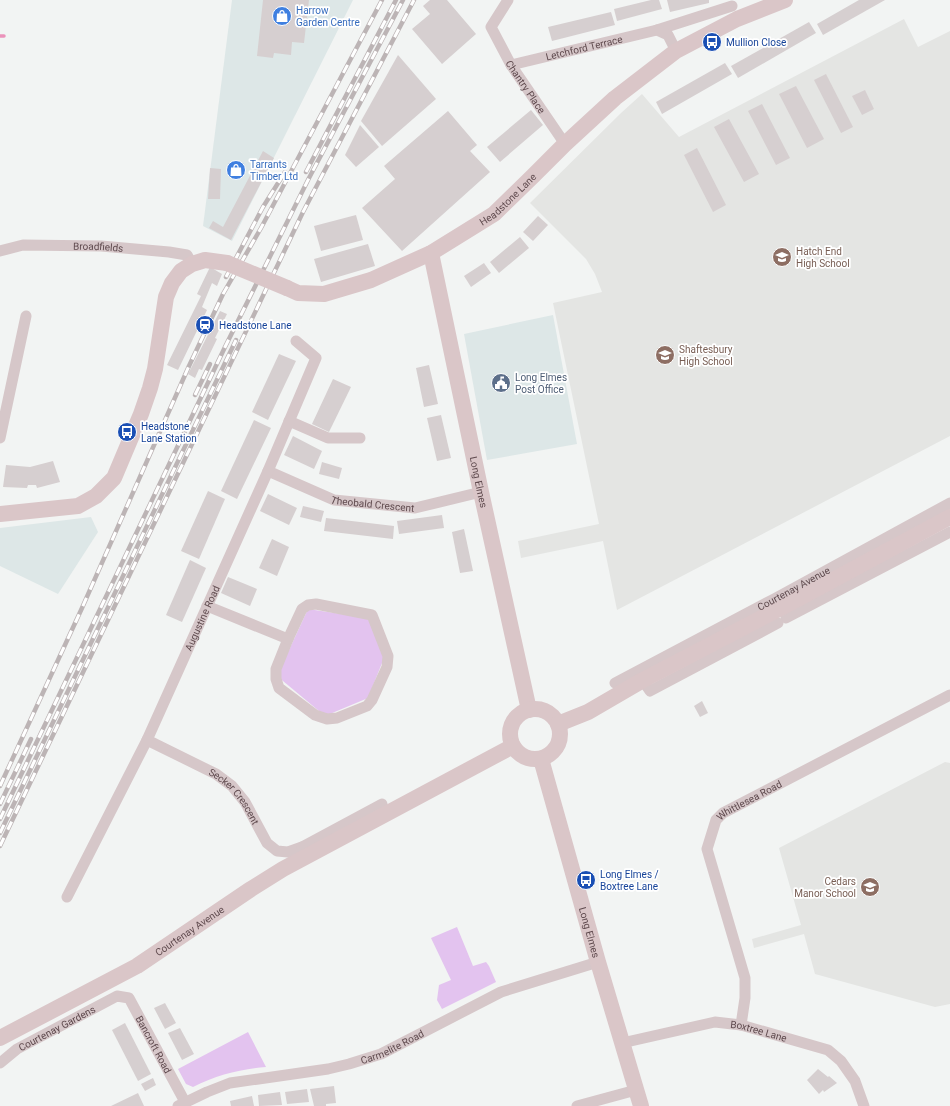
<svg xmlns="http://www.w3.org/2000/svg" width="950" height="1106" viewBox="0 0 950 1106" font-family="Roboto,sans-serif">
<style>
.commercial{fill:#dde7e7}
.education{fill:#e4e5e3}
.green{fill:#e3c3ef}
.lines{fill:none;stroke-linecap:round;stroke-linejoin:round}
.stream{stroke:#eb92ba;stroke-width:3.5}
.building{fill:#d6cfd0}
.street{stroke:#d6c7c9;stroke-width:11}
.secondary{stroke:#dac6c8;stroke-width:16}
.rail-casing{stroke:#bcb4b5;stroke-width:4.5}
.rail{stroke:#fff;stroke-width:3;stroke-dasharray:9;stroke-linecap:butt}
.secondary-bridge{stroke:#dac6c8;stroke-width:16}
.labels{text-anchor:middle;stroke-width:3.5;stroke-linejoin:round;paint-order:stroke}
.shop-label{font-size:10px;fill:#366cbe;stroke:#fff;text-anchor:start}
.transit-label{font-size:10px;fill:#164399;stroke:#fff;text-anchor:start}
.street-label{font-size:10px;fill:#5f4a4e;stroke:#fff}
.education-label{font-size:10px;fill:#785e54;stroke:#fff;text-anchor:start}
.service-label{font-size:10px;fill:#4e5e75;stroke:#fff;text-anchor:start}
</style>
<rect width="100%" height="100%" fill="#f2f4f3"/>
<g class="commercial">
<polygon points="232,0 353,0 232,241 203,226"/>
<polygon points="553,315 577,444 487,460 464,334"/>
<polygon points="91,517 98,532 58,594 0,566 0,528"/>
</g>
<g class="education">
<polygon points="904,19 918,47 950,31 950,436 617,610 603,541 521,558 518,541 599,524 553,303 602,292 595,274 586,259 530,203 621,113 642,94 679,137"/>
<polygon points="945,762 950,763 950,1004 935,1007 815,974 804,934 754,948 752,939 801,925 779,848"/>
</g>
<g class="green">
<polygon points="308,609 368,618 384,658 368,698 325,716 277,676"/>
<polygon points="457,927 473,966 486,962 489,966 496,982 442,1009 437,1000 439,985 451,980 431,938"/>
<path d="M248 1032 266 1067C240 1069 217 1075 193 1087L186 1084 178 1069Z"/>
</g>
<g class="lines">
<polyline class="stream" points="0,36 4,36"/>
</g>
<g class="building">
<polygon points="263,0 309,0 304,43 292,42 291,55 274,53 273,58 257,56"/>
<polygon points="430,0 447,0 476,34 442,64 412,29 430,14 423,6"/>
<polygon points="651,0 659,0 662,9 617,21 614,9"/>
<polygon points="667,0 709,0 709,3 670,12"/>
<polygon points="859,0 885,0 823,35 817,24"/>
<polygon points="611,12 615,25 552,41 548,27"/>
<polygon points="809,22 816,33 738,78 731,66"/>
<polygon points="398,55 436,99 382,146 361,121"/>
<polygon points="725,63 732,74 662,114 656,102"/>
<polygon points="826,74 853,127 841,133 814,80"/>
<polygon points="796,86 824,139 807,148 779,94"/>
<polygon points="865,90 874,109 862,115 852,96"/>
<polygon points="762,104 790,158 776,165 748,111"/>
<polygon points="531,110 543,125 500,162 487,147"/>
<polygon points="448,111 477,145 470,151 490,172 402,251 362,208 395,179 384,166"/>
<polygon points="729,119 759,174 744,182 714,127"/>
<polygon points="360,125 379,147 356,167 345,155"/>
<polygon points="697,148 726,205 713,212 684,155"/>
<polygon points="263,151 274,158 231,240 209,228 213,221 223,227"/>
<polygon points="210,168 221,169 220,199 208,199"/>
<polygon points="356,215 363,240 321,251 314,226"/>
<polygon points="538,216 548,225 533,241 523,232"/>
<polygon points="520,237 529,248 499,273 490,262"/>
<polygon points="368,244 375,266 321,282 314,259"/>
<polygon points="484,263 491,273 471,287 464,276"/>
<polygon points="210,267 222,274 217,286 212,283 202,307 207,310 178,370 167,365 201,296 197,294"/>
<polygon points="220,311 227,314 215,338 217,339 202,370 199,369 195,378 188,374"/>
<polygon points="279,354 296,361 268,420 252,412"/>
<polygon points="429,365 438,404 424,407 416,368"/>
<polygon points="333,379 351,387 329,432 312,424"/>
<polygon points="441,415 451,458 437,461 427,418"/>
<polygon points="254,420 271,428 237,499 221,491"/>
<polygon points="293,436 322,451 314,469 284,455"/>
<polygon points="53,461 60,482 37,488 36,485 28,485 27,488 3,487 6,465 30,467"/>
<polygon points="322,462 342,468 339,479 319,474"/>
<polygon points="208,491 225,499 199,559 181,551"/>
<polygon points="268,494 297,508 289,525 260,511"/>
<polygon points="303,506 324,511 321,522 300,517"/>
<polygon points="442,515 444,528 399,534 397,521"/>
<polygon points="326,518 394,526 393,539 324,531"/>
<polygon points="464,529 473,571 460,573 452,532"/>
<polygon points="272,539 289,547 277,576 259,568"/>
<polygon points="190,560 206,568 182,622 166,615"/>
<polygon points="228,577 257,589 250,606 221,593"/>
<polygon points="702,701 708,713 700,717 694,706"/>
<polygon points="165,1003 176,1023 165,1029 154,1008"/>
<polygon points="125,1023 151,1074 138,1081 112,1030"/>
<polygon points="180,1028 194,1054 182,1060 168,1033"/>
<polygon points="818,1069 828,1077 829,1076 837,1083 824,1092 823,1090 819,1094 807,1080"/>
<polygon points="153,1078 156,1085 145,1091 141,1084"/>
<polygon points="334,1086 336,1103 326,1104 326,1106 314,1106 310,1089"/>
<polygon points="307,1089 309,1102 287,1104 285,1092"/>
<polygon points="280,1092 282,1105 259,1106 258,1095"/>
<polygon points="138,1093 144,1106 111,1106"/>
<polygon points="252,1096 254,1106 231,1106 230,1101"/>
</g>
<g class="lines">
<g class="street">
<path id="s1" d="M508 0 491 27 511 65 565 144"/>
<polyline points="657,30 732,6"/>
<path id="s2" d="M511 65 657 30 668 35 676 51"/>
<path id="s3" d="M0 251 23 245 101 246 169 252 187 255 192 264"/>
<polyline points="289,421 328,438 360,438"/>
<polyline points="0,438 26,316"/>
<path id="s4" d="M268 471 334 500 415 508 481 492"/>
<polygon points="316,604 372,615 388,656 387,667 372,700 367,706 337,718 327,719 315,715 279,688 276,679 276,669 288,639 302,609 308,605"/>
<polyline points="207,606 288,639"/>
<polyline points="786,618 950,532"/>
<polyline points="639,675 650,691 778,623"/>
<path id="s5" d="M615 683 774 599 950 503"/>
<path id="s6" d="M147 740 216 774 232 786 245 802 267 843 277 851 288 852 302 847 307 856"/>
<polyline points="302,847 382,804"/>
<path id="s7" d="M67 897 147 740 268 471 316 358 296 341"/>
<path id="s8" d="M741 1025 745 998V978L707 849 716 820 723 813 950 695"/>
<path id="s9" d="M622 1043 715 1022 741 1025 828 1050 841 1061 855 1081 864 1106"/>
<path id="s10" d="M0 1063 17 1049 117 996 129 998 185 1102"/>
<path id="s11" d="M178 1106 207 1092 230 1083 328 1069 349 1064 381 1054 501 992 598 962"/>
<polyline points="577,1106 636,1090"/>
</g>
<g class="secondary">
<path id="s12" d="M431 253 481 492 529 710"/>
<path id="s13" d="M287 288 298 293 324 294 371 280 431 253 494 214 533 176 565 144 615 98 676 51 737 19 785 0"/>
<polyline points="0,514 78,506 96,496 114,478 141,414 150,388 155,369 166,297 172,283 181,271 192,264 205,260 227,263"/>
<circle cx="535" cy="734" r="25"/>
<polyline points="558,724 588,712 643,680 794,601 950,517"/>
<path id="s14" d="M541 759 598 962 641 1106"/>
<path id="s15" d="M0 1038 137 966 251 889 283 869 513 746"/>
</g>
<g class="rail-casing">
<g id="rail">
<polyline points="306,172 396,0"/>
<polyline points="226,277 263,207 285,172"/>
<polyline points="195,395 210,364"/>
<polyline points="0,786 82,608 189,366 223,294 261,228 382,0"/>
<polyline points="0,804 31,739"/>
<polyline points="0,819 225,347 309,178 403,0"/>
<polyline points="0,833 236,340"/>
<polyline points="0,846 303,212 414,0"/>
</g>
</g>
<use href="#rail" class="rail"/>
<polyline class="secondary-bridge" points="227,263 287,288"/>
</g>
<defs>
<g id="shop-disc" transform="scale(1)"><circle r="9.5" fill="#3f7fe0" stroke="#fff"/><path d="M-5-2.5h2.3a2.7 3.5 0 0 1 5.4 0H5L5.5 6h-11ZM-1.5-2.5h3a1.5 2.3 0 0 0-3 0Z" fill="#fff"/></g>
<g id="bus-disc" transform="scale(1)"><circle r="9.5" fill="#1a4fb4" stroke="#fff"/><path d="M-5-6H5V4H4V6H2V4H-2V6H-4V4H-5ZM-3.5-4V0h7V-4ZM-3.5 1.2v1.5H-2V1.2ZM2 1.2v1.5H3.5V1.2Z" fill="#fff"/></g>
<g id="school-disc" transform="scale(1)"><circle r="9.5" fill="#8d6e63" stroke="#fff"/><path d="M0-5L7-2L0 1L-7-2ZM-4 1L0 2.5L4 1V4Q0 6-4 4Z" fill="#fff"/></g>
<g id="station-disc" transform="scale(1)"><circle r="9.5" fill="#1a4fb4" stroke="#fff"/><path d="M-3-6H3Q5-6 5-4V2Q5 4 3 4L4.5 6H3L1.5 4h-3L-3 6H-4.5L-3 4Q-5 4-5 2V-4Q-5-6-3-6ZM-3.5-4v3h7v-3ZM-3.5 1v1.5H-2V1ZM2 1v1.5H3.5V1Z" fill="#fff"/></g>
<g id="civic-disc" transform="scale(1)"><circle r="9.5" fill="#5c6f8a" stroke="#fff"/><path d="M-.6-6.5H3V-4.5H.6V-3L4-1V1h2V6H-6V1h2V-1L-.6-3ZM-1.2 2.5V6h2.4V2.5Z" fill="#fff"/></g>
</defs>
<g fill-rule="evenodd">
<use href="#shop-disc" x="282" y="16"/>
<use href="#bus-disc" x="712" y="42"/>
<use href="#shop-disc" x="236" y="170"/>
<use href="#school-disc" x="782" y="257"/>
<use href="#station-disc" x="205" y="325"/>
<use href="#school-disc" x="665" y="355"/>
<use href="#civic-disc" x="501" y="383"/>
<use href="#bus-disc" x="127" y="432"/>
<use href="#bus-disc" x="586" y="880"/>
<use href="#school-disc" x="870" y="887"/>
</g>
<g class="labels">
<g class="shop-label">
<text x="296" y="14">Harrow<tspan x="296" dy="12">Garden Centre</tspan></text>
<text x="250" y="168">Tarrants<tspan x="250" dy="12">Timber Ltd</tspan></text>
</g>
<g class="transit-label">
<text x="726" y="46">Mullion Close</text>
<text x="219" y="329">Headstone Lane</text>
<text x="141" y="430">Headstone<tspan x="141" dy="12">Lane Station</tspan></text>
<text x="600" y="878">Long Elmes /<tspan x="600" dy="12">Boxtree Lane</tspan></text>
</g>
<g class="street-label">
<text dy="4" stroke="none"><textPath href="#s2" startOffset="75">Letchford Terrace</textPath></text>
<text dy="4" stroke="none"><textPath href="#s1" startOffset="101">Chantry Place</textPath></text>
<text dy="4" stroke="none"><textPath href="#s13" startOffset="247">Headstone Lane</textPath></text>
<text dy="4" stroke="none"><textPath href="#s3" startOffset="99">Broadfields</textPath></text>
<text dy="4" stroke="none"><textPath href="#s12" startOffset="234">Long Elmes</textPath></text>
<text dy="4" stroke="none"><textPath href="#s4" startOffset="111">Theobald Crescent</textPath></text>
<text dy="4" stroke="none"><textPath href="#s5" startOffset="202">Courtenay Avenue</textPath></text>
<text dy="4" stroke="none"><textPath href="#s7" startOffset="310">Augustine Road</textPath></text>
<text dy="4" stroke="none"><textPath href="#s6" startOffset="106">Secker Crescent</textPath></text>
<text dy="4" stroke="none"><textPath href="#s8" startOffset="251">Whittlesea Road</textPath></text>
<text dy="4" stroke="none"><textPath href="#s15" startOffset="218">Courtenay Avenue</textPath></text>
<text dy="4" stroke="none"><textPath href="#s14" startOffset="180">Long Elmes</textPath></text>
<text dy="4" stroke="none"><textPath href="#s10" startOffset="67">Courtenay Gardens</textPath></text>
<text dy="4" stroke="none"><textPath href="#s9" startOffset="140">Boxtree Lane</textPath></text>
<text dy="4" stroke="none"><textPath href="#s10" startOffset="200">Bancroft Road</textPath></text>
<text dy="4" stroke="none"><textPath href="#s11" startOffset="224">Carmelite Road</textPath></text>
</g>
<g class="education-label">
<text x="796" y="255">Hatch End<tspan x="796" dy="12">High School</tspan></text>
<text x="679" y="353">Shaftesbury<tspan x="679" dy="12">High School</tspan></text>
<text x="856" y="885" text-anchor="end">Cedars<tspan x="856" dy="12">Manor School</tspan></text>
</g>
<g class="service-label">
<text x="515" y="381">Long Elmes<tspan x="515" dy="12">Post Office</tspan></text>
</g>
</g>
</svg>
